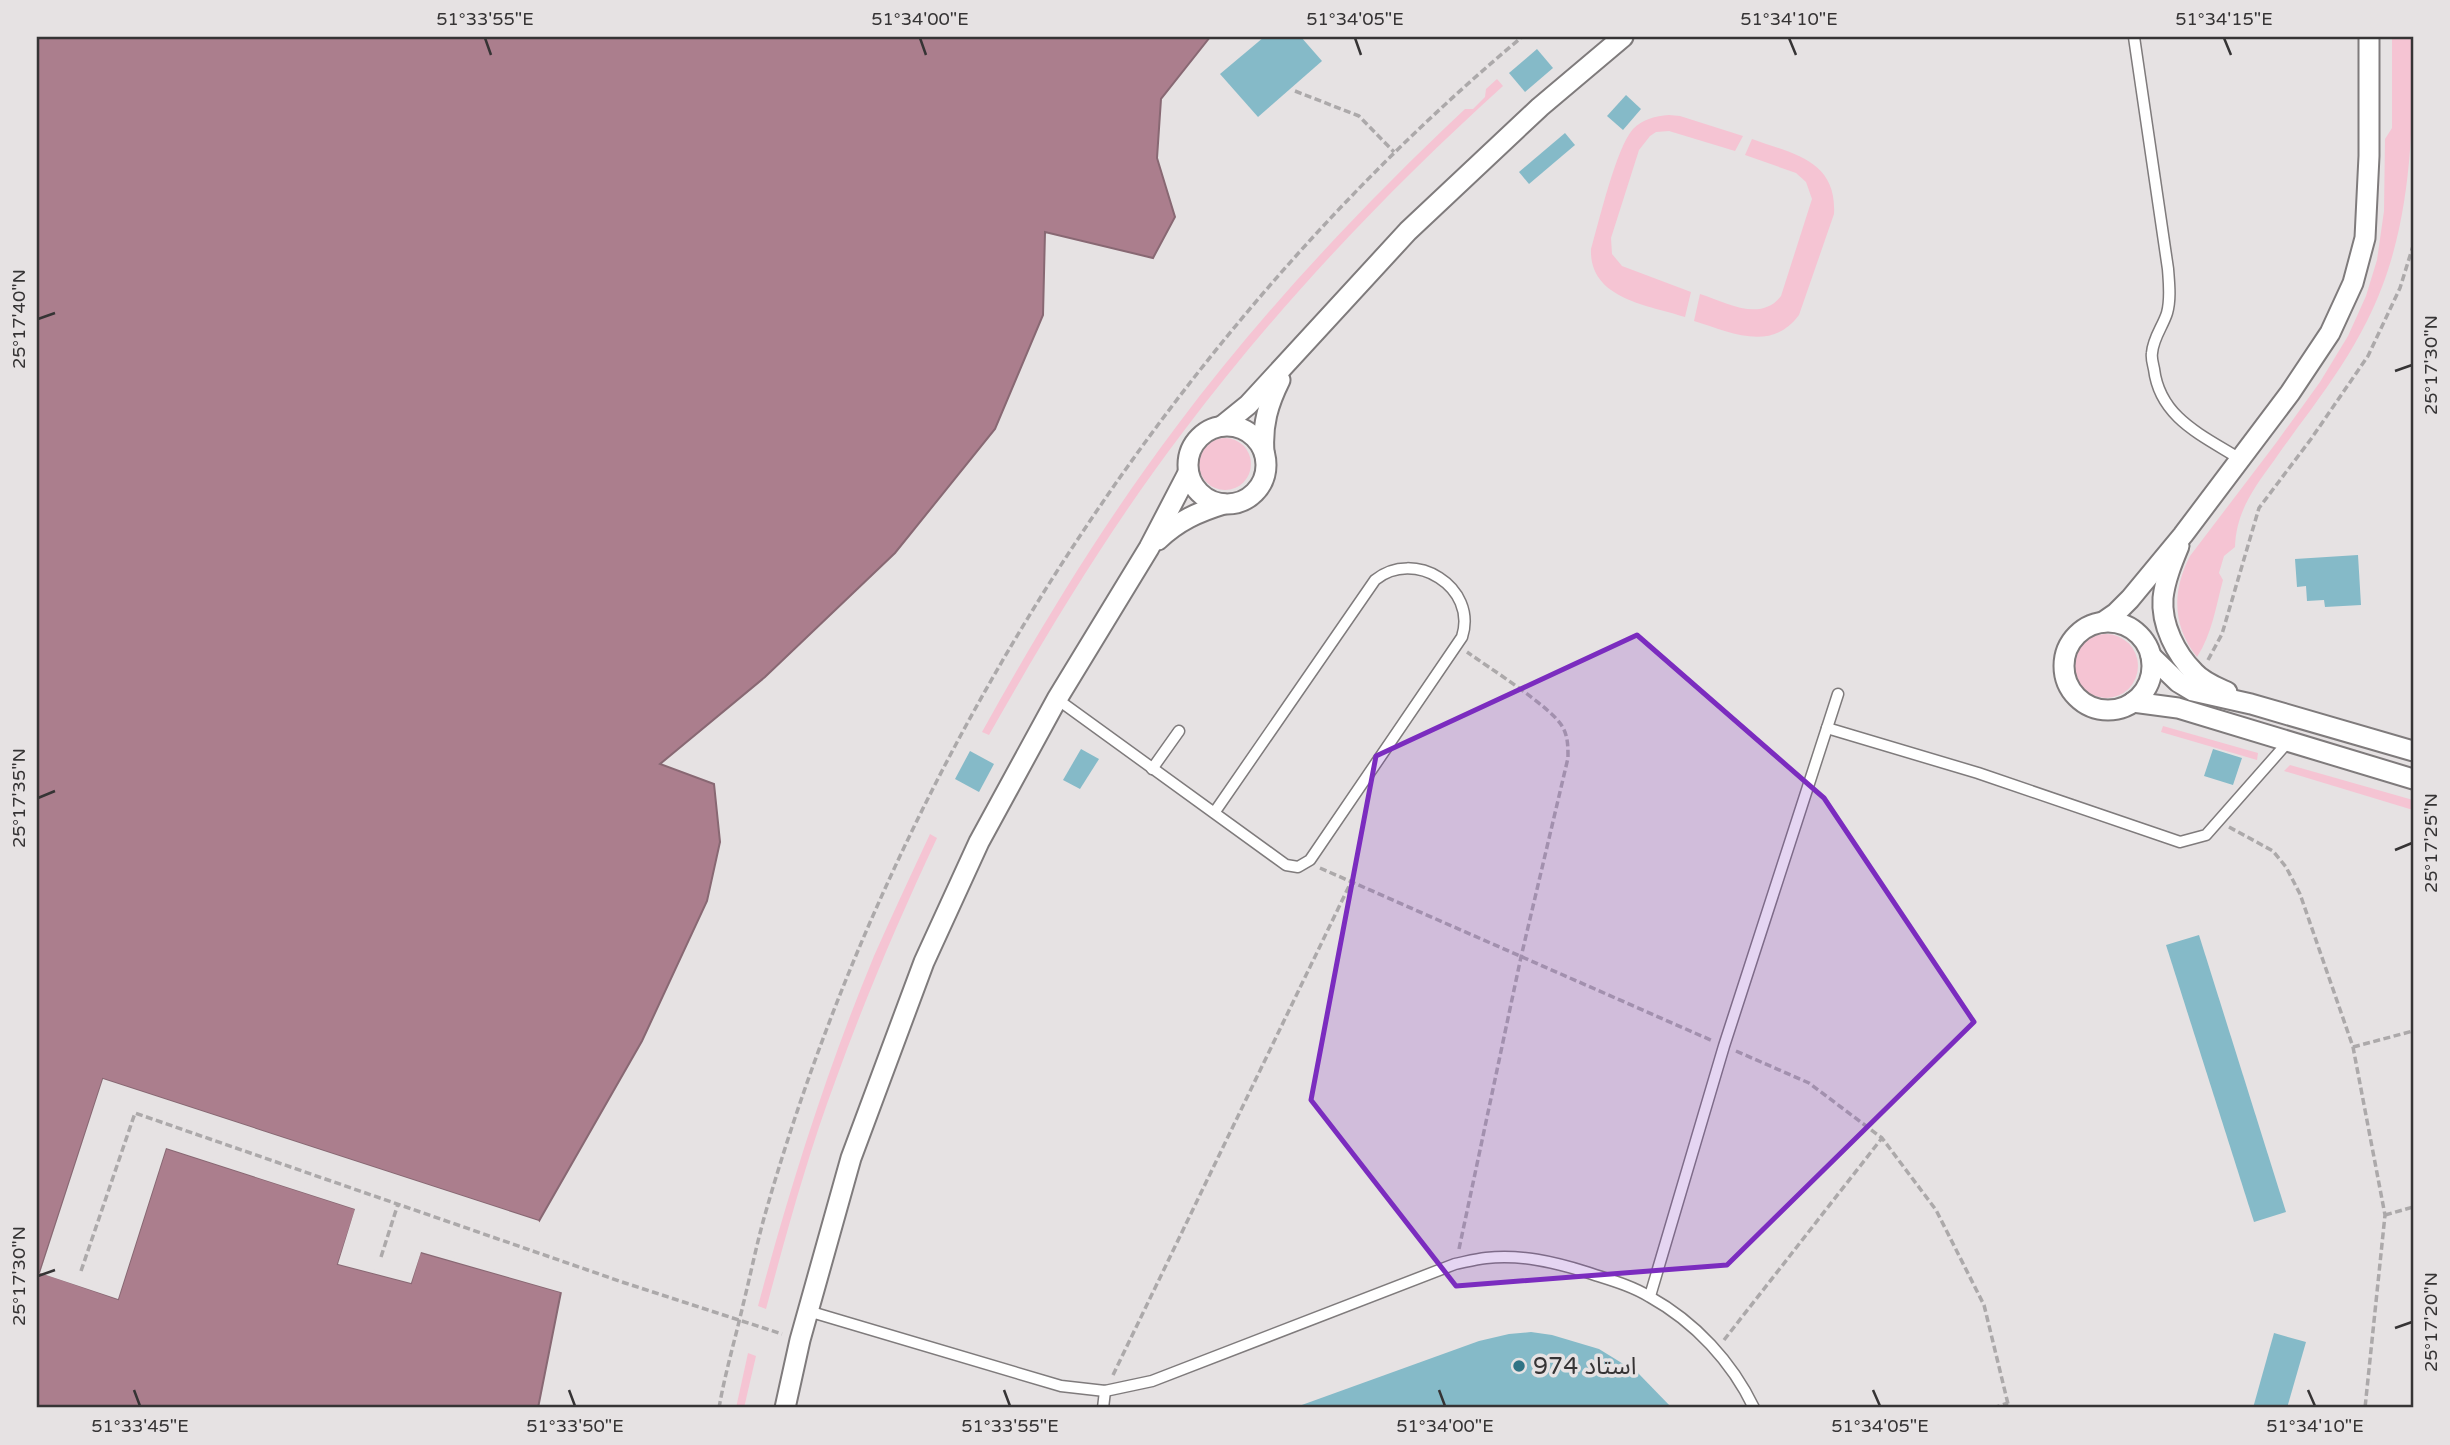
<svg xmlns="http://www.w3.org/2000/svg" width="2450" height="1445" viewBox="0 0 2450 1445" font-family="'Varela Round','Noto Sans Arabic',sans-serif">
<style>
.green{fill:#f5c4d3}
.water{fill:#ab7e8d;stroke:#886873;stroke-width:2}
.pier{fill:#e6e2e3}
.building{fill:#85bac8}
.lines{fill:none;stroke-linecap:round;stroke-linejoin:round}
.lane-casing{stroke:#7f7b7c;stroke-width:13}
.street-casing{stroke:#7f7b7c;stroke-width:23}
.path{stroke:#aca9aa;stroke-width:3.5;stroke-dasharray:7 3.5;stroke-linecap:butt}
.lane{stroke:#fff;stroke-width:10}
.street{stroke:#fff;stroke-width:19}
.marked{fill:#7b2cbf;fill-opacity:0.2;stroke:#7b2cbf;stroke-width:5;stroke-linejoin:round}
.ticks{fill:none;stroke:#363435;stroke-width:2.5}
.poi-dot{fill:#317485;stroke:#e6e2e3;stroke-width:2.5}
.labels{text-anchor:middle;stroke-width:7;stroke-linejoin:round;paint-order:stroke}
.poi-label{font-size:24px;fill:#363435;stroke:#e6e2e3;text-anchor:start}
.neatline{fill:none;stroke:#363435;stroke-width:2.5}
.ticks-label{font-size:18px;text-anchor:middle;fill:#363435}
</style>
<rect width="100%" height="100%" fill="#e6e2e3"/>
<g class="green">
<path d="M2392 37H2413C2413 135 2412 232 2367 321 2351 353 2331 382 2310 411 2297 428 2285 445 2273 462 2253 489 2236 513 2235 547L2224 556 2219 573 2223 580C2216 606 2212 634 2197 657 2172 625 2172 591 2190 556L2276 443 2320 382 2348 336 2366 296 2377 260 2384 211 2385 139 2392 128Z"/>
<path d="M1497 79 1503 86C1386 192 1278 306 1183 432 1110 528 1048 631 989 735L982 732C1041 626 1103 524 1176 427 1262 312 1361 207 1465 109H1473L1485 97 1486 89Z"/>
<path d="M1669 115 1680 116 1743 136 1735 151 1669 131 1656 132 1650 136 1639 150 1611 238 1612 254 1622 266 1691 292 1685 317C1648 305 1589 299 1591 249 1599 222 1616 148 1633 129 1643 119 1655 116 1669 115Z"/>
<path d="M1752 139C1793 154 1837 160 1834 214L1799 315C1771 353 1730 332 1694 321L1700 294C1725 302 1761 323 1781 296L1812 199 1806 182 1796 173 1745 155Z"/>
<circle cx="1225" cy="464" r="26"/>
<circle cx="2106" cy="666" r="32"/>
<polygon points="2163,726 2258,753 2257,760 2161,732"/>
<polygon points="2290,765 2413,800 2413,810 2284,771"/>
<path d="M930 834 937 838C900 917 866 996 836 1079 808 1154 787 1231 766 1309L758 1306C790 1187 827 1069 874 956 892 915 911 875 930 834Z"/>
<polygon points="748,1353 756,1356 744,1408 736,1408"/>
</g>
<polygon class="water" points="37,37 1210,37 1161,99 1157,158 1175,217 1153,258 1045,232 1043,315 995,429 895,553 765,677 660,764 714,784 720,842 707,901 642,1041 539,1221 103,1079 40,1272 118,1299 166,1148 356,1209 338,1264 411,1283 420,1252 561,1292 538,1408 37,1408"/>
<polygon class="pier" points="103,1079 539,1221 538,1224 105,1083 44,1271 116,1295 163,1147 166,1144 358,1206 359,1210 342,1261 409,1279 417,1251 421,1249 562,1288 564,1293 421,1252 411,1283 338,1264 355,1209 166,1148 118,1299 40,1273"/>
<g class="building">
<polygon points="1264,37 1301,37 1322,61 1258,117 1220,74"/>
<polygon points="1537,49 1553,68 1525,92 1509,73"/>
<polygon points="1626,95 1641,109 1623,130 1607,116"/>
<polygon points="1565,133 1575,145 1529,184 1519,172"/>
<polygon points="2358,555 2361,605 2325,607 2324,600 2307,601 2306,586 2297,587 2295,559"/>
<polygon points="1081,749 1099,759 1080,789 1063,780"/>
<polygon points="2213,749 2242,758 2233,785 2204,776"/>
<polygon points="970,751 994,764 979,792 955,779"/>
<polygon points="2199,935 2286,1212 2254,1222 2166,945"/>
<polygon points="1531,1332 1552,1335 1599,1349 1638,1373 1672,1408 1299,1408 1299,1406 1479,1341 1509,1334"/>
<polygon points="2274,1333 2306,1342 2287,1408 2253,1408"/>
</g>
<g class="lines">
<g class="lane-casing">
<g id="lane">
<path d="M2134 37 2168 269C2169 283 2171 299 2167 313 2163 326 2153 338 2152 353 2151 358 2153 364 2154 369 2160 418 2202 435 2240 459"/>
<path d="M1057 699 1286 865 1298 867 1310 860 1462 637C1478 587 1414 548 1375 580L1214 813"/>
<polyline points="1827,728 1978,773 2180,842 2206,835 2288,742"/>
<polyline points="1152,769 1179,731"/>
<polyline points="1650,1296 1724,1046 1838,694"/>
<path d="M808 1311 1061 1386 1105 1391 1152 1381 1455 1264C1465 1262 1476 1259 1486 1258 1520 1254 1554 1262 1586 1272 1607 1279 1631 1285 1650 1297 1695 1322 1732 1362 1754 1408"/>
<polyline points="1103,1408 1105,1391"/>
</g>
</g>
<g class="street-casing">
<g id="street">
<circle cx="1227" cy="465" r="39"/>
<polyline points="1222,426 1248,405 1408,231 1540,107 1623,37"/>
<path d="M1264 452C1262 425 1268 404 1280 380"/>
<path d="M1158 540C1178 521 1198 512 1224 504"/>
<path d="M2179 546C2172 563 2165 580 2163 598 2161 625 2176 654 2194 672 2203 682 2216 687 2227 692"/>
<polyline points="2103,622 2116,613 2130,599 2183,535 2290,393 2330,333 2353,283 2365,238 2369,156 2369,37"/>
<circle cx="2108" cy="666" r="44"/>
<polyline points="2151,656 2178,682 2193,691 2251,704 2413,751"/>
<polyline points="2133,702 2178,708 2413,779"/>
<polyline points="785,1408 800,1340 851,1158 924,962 979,842 1057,699 1149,548 1188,473"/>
</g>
</g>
<g class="path">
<polyline points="1295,91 1359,116 1394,152"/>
<polyline points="2208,660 2222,634 2259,508 2311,439 2368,356 2400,288 2413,246"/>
<polyline points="2229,827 2273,851 2286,867 2300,894 2353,1047 2385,1215 2365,1408"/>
<polyline points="1320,868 1713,1041"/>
<polyline points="2353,1047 2413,1031"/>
<polyline points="1736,1051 1809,1083 1882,1138 1936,1210 1984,1305 2009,1408"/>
<polyline points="2385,1215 2413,1207"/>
<path d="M1459 1249 1521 957 1568 758C1568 746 1568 736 1562 726 1551 707 1488 667 1467 652"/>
<polyline points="381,1257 398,1204"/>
<polyline points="81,1271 135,1113 625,1283 782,1334"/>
<polyline points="1724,1340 1882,1138"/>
<polyline points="1113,1375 1351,882"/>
<path d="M719 1408C725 1373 735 1340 743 1305 750 1277 756 1247 764 1218 891 771 1165 335 1522 37"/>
<polyline points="1993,1408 2008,1403"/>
</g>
<use href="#lane" class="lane"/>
<use href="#street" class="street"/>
</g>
<path class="marked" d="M1637 635 1824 798 1974 1022 1727 1265 1456 1286 1311 1100 1376 756Z"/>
<path class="ticks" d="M485 38 491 55M920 38 926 55M1355 38 1361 55M1789 38 1796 55M2224 38 2231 55M38 319 55 313M2395 371 2412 365M38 798 55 791M2395 850 2412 843M38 1276 55 1270M2395 1328 2412 1322M134 1390 140 1406M569 1390 575 1406M1004 1390 1010 1406M1439 1390 1445 1406M1873 1390 1880 1406M2308 1390 2315 1406"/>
<circle class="poi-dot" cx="1519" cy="1366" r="7"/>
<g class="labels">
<g class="poi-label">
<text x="1533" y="1374">استاد 974</text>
</g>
</g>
<rect width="2450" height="1445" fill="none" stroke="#e6e2e3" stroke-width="77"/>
<rect x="38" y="38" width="2374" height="1368" class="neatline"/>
<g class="ticks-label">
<text x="485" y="25">51°33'55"E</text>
<text x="920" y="25">51°34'00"E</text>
<text x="1355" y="25">51°34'05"E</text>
<text x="1789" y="25">51°34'10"E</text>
<text x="2224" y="25">51°34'15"E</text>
<text transform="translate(19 319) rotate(-90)" y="6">25°17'40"N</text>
<text transform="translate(2431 365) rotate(-90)" y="6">25°17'30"N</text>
<text transform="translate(19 798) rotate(-90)" y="6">25°17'35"N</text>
<text transform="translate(2431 843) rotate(-90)" y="6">25°17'25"N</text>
<text transform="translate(19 1276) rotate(-90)" y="6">25°17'30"N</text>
<text transform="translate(2431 1322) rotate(-90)" y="6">25°17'20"N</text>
<text x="140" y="1432">51°33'45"E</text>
<text x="575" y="1432">51°33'50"E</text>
<text x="1010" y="1432">51°33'55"E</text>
<text x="1445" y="1432">51°34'00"E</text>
<text x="1880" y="1432">51°34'05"E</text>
<text x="2315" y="1432">51°34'10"E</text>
</g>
</svg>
